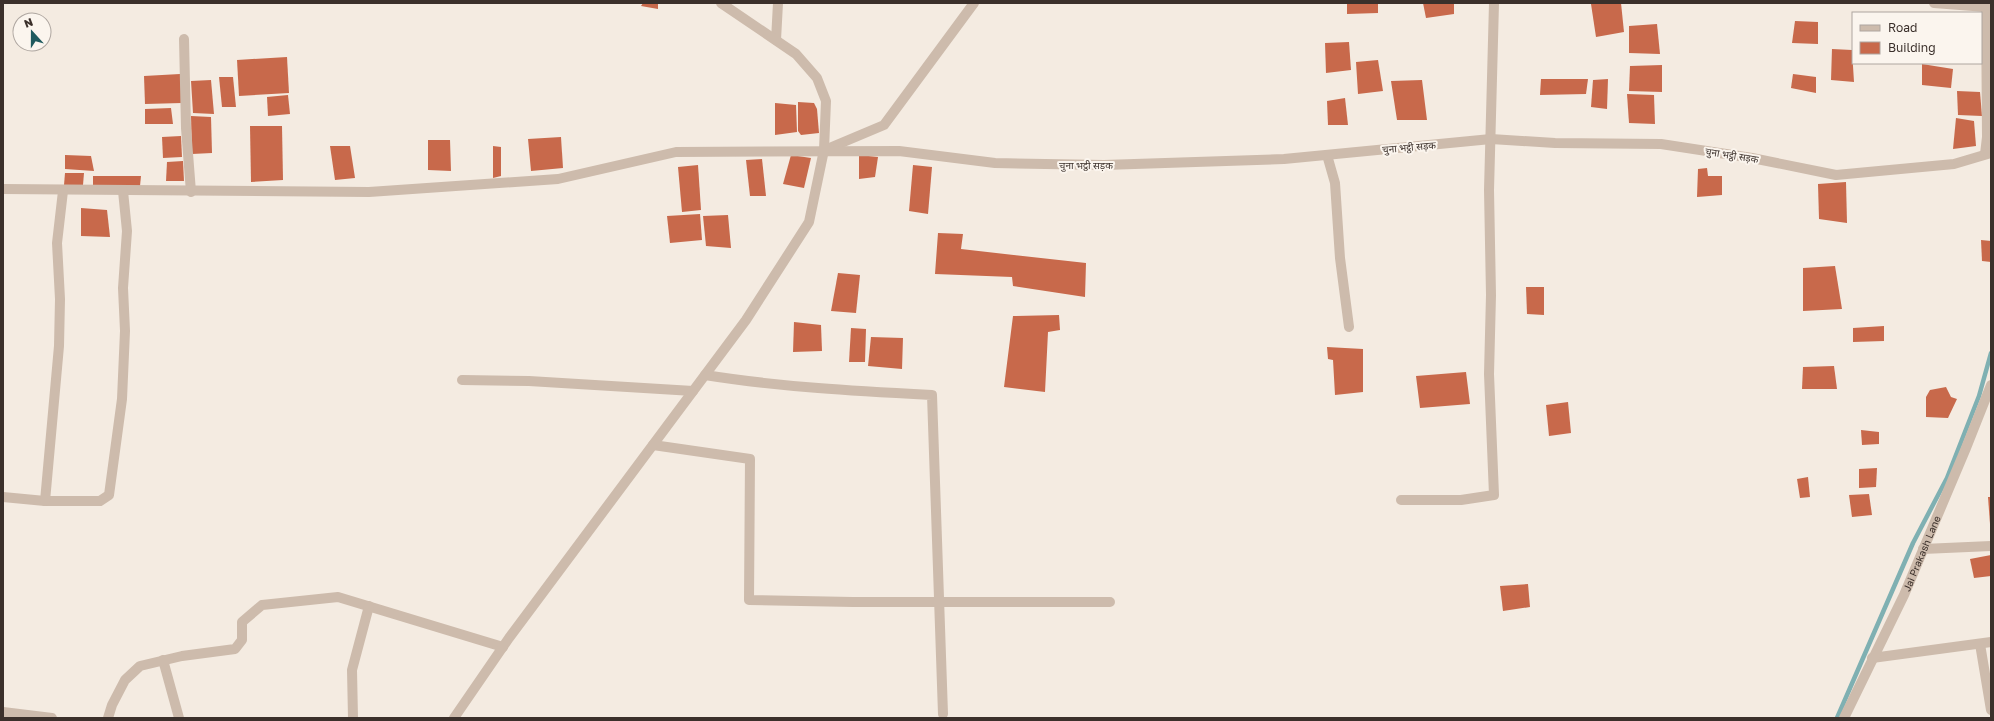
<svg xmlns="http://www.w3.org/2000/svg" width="1994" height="721" viewBox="0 0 1994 721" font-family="'Golos Text','Noto Sans Devanagari',sans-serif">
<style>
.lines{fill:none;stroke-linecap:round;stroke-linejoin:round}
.stream{stroke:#7fb0b2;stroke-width:4.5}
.building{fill:#c8694b}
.minor{stroke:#cdbbac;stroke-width:10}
.labels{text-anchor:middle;stroke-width:4;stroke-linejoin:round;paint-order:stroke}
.street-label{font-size:10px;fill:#3b302b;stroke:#fbf5ee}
</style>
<rect width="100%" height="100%" fill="#f4ebe1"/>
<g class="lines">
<polyline class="stream" points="1837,718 1913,543 1947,478 1979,396 1991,353"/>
</g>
<g class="building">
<polygon points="643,3 658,3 658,9 641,6"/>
<polygon points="1347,3 1378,3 1378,13 1347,14"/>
<polygon points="1423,3 1454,3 1454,14 1426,18"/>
<polygon points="1602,3 1621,3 1624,32 1596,37 1591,4"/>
<polygon points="1795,21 1818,22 1818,44 1792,43"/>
<polygon points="1657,24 1660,54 1629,53 1629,26"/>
<polygon points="1349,42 1351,70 1326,73 1325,43"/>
<polygon points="1832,49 1852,50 1854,82 1831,80"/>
<polygon points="287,57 289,93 239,96 237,60"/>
<polygon points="1378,60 1383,91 1358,94 1356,62"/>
<polygon points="1922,64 1953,69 1951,88 1922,85"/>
<polygon points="1662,65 1662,92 1629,91 1630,66"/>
<polygon points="180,74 182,103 145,104 144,76"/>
<polygon points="1793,74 1816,77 1816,93 1791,88"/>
<polygon points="219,77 233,77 236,107 222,107"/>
<polygon points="1541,79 1588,79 1586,94 1540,95"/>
<polygon points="1608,79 1607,109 1591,107 1593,80"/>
<polygon points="211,80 214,114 193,113 191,81"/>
<polygon points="1422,80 1427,120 1397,120 1391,81"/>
<polygon points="1957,91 1980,92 1982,116 1958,115"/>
<polygon points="1627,94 1654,95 1655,124 1629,123"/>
<polygon points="288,95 290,114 268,116 267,97"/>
<polygon points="1345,98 1348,125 1328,125 1327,101"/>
<polygon points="798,102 814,103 817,109 819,133 801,135 798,131"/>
<polygon points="775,103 796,105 797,132 775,135"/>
<polygon points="171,108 173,124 145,124 145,109"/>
<polygon points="191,116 211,117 212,153 192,154"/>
<polygon points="1956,118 1974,121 1976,146 1953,149"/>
<polygon points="250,126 282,126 283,180 251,182"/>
<polygon points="181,136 182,157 163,158 162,137"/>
<polygon points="561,137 563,168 531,171 528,139"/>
<polygon points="428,140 450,140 451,171 428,170"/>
<polygon points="330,146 350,146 355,178 335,180"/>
<polygon points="493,146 501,147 501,176 493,178"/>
<polygon points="65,155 91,156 94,171 65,169"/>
<polygon points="791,155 811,158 804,188 783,184"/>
<polygon points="859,155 878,157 875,177 859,179"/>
<polygon points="762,159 766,196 750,196 746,160"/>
<polygon points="183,161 184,181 166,181 167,162"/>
<polygon points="698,165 701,210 682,212 678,167"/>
<polygon points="913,165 932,167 928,214 909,211"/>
<polygon points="1707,168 1708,176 1722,176 1722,195 1697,197 1698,169"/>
<polygon points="65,173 84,173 83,185 64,185"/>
<polygon points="93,176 141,176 140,186 93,188"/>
<polygon points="1846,182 1847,223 1819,219 1818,184"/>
<polygon points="81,208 107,210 110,237 81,236"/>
<polygon points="700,214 702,240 670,243 667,216"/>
<polygon points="728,215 731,248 706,246 703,216"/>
<polygon points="938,233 963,234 961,249 1086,263 1085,297 1013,286 1012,277 935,274"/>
<polygon points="1981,240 1991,241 1991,262 1982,261"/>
<polygon points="1835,266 1842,309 1803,311 1803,268"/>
<polygon points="838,273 860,275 856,313 831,311"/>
<polygon points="1526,287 1544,287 1544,315 1527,314"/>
<polygon points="1059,315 1060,330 1048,332 1045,392 1004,387 1013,316"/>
<polygon points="794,322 821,325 822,351 793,352"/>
<polygon points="1884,326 1884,341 1853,342 1853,328"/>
<polygon points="851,328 866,329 865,362 849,362"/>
<polygon points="871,337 903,338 902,369 868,366"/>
<polygon points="1327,347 1363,349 1363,392 1335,395 1333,360 1328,359"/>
<polygon points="1834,366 1837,389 1802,389 1803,367"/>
<polygon points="1466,372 1470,404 1420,408 1416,376"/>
<polygon points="1946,387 1951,397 1957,399 1948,418 1926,417 1926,397 1930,390"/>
<polygon points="1568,402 1571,433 1549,436 1546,405"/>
<polygon points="1861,430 1879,432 1879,444 1862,445"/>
<polygon points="1877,468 1876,487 1859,488 1859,469"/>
<polygon points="1808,477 1810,497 1800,498 1797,479"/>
<polygon points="1869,494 1872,515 1852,517 1849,495"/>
<polygon points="1988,497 1991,497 1991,524 1990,524"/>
<polygon points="1991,555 1991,576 1974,578 1970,559"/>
<polygon points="1528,584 1530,607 1503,611 1500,586"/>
</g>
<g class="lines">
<g class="minor">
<polyline points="1934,3 1986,7"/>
<polyline points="184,39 186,128 191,192"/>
<polyline points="776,40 778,3"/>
<polyline points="827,149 884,125 974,3"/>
<polyline points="1985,154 1987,137 1986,3"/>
<polyline points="1327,155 1335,183 1340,258 1349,327"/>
<polyline points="3,189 369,192 558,179 676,152 899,151 995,163 1104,165 1284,159 1491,139 1555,143 1661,144 1752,158 1836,175 1954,164 1991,153"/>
<path d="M705 375C780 387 856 391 932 395L943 714"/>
<polyline points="462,380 529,381 693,391"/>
<polyline points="653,445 750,459 749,600 853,602 1110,602"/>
<polyline points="3,497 45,501 100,501 109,495 122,399 125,331 123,288 127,231 123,191"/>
<polyline points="1401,500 1461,500 1494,495 1489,374 1491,295 1489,190 1494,3"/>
<polyline points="45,501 59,346 60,299 57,243 63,191"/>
<polyline points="1923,549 1991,546"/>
<polyline points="1980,644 1991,710"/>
<polyline points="1872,658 1991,642"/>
<polyline points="163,660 179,718"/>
<polyline points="3,712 52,718"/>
<polyline points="108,718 112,705 125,680 140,666 182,656 235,649 242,640 242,622 262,605 338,597 503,647"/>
<polyline points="353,718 352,670 369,606"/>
<polyline points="454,718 509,638 746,320 809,222 824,150 826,101 817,78 796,54 721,3"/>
<path id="s1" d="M1844 718 1904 595 1966 448 1991 385"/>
</g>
</g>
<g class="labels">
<g class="street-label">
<text transform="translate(1409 147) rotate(-5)" y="4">चुना भट्ठी सड़क</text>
<text transform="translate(1732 155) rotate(9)" y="4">चुना भट्ठी सड़क</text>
<text x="1086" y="169">चुना भट्ठी सड़क</text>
<text dy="4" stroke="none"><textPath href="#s1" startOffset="182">Jai Prakash Lane</textPath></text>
</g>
</g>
<rect width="1994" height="721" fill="none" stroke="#3b302b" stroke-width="8"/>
<rect x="1852" y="12" width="130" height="52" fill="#fbf5ee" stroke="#aea6a0"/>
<rect x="1860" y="25" width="20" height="6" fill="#cdbbac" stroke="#aea6a0"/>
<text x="1888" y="32" font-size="12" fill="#3b302b">Road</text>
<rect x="1860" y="42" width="20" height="12" fill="#c8694b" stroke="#aea6a0"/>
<text x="1888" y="52" font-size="12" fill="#3b302b">Building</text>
<g transform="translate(32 32) rotate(339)"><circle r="19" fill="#fbf5ee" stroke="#aea6a0"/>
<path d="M0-3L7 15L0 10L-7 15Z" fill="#1f5a5e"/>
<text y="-6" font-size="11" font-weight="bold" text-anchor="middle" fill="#3b302b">N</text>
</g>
</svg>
